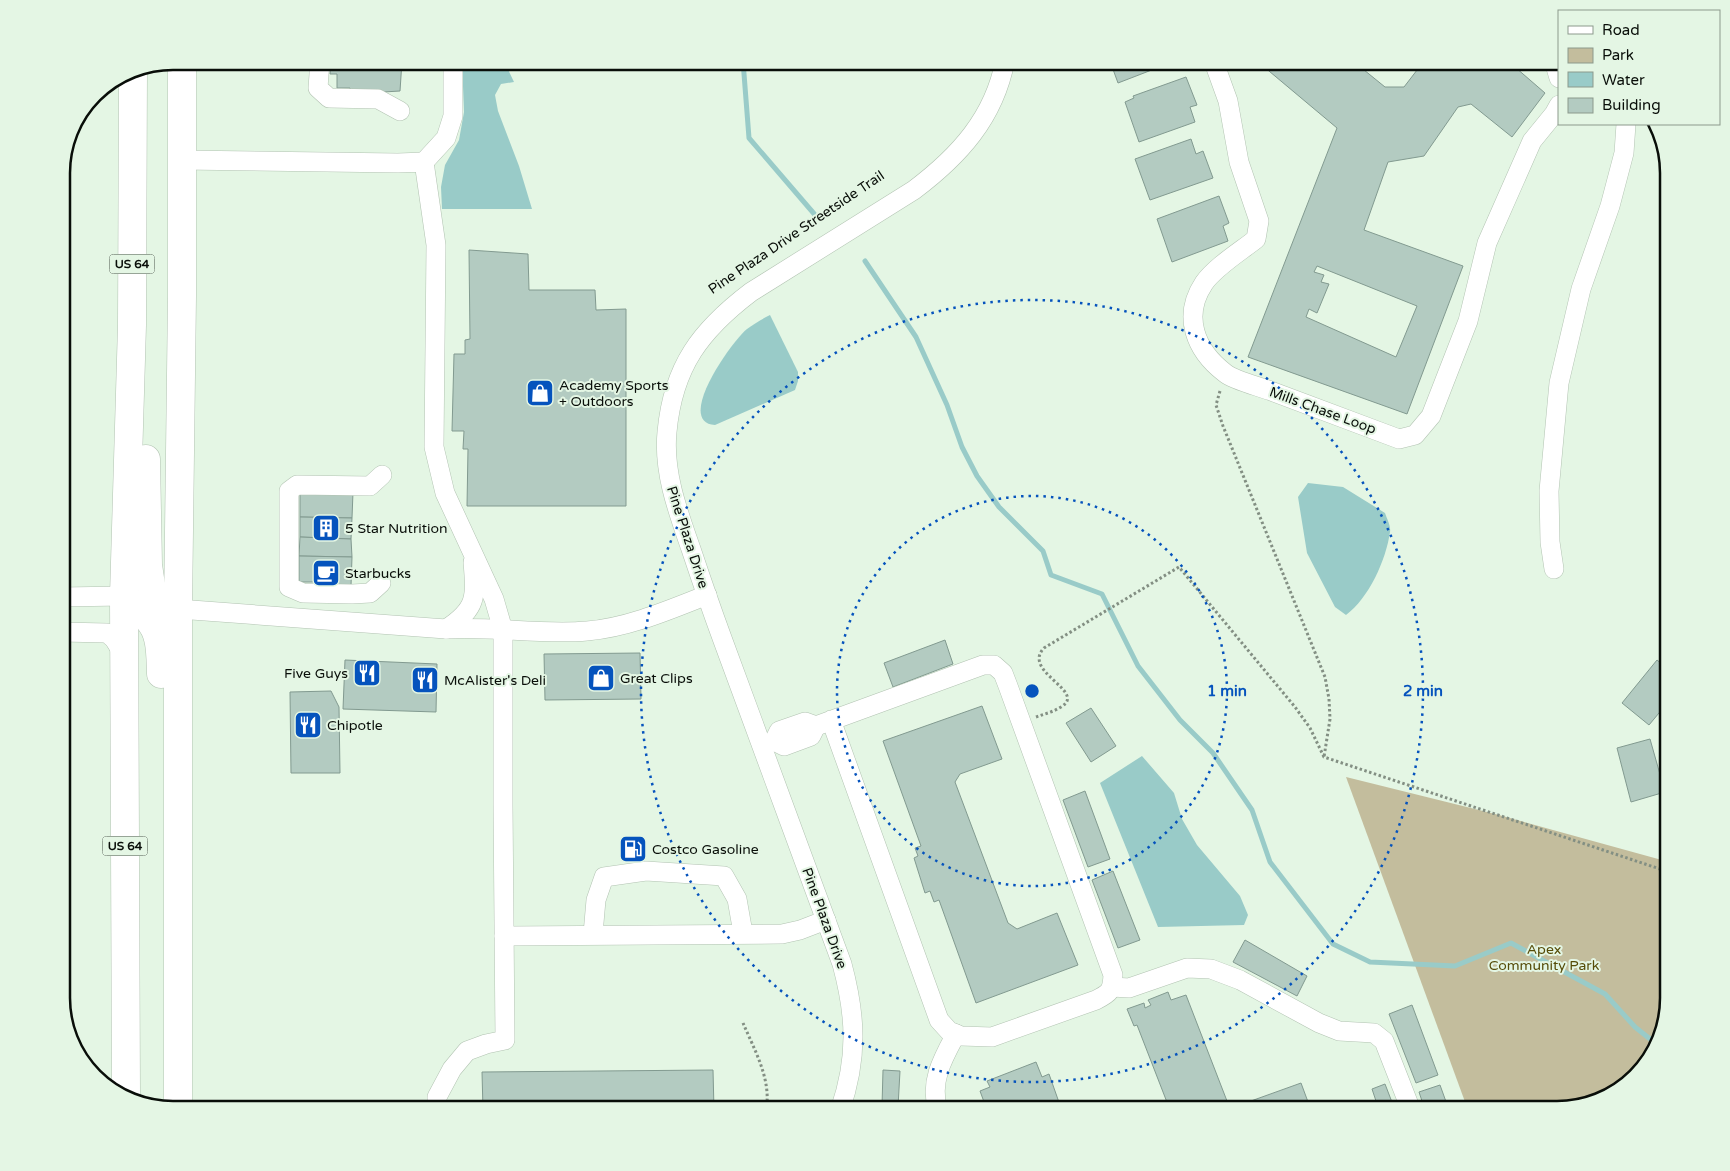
<svg xmlns="http://www.w3.org/2000/svg" width="1730" height="1171" viewBox="0 0 1730 1171" font-family="'Varela Round',sans-serif">
<style>
.green{fill:#c3bd9d}
.water{fill:#99cbc8}
.lines{fill:none;stroke-linecap:round;stroke-linejoin:round}
.stream{stroke:#99cbc8;stroke-width:5}
.building{fill:#b3cbc1;stroke:#829a90;fill-rule:evenodd}
.minor-casing{stroke:#b2c3b2;stroke-width:20}
.highway-casing{stroke:#b2c3b2;stroke-width:29}
.path{stroke:#838f83;stroke-width:3;stroke-dasharray:2.5 2.5;stroke-linecap:butt}
.minor{stroke:#fff;stroke-width:19}
.highway{stroke:#fff;stroke-width:28}
.ring{fill:none;stroke:#0553bd;stroke-width:2.5;stroke-dasharray:2.5 5}
.labels{text-anchor:middle;stroke-width:4;stroke-linejoin:round;paint-order:stroke}
.shield{fill:#e4f6e4;stroke:#4b544b;stroke-width:1}
.shield-label{font-size:12px;font-weight:bold;fill:#090e09}
.street-label{font-size:14px;fill:#090e09;stroke:#e4f6e4}
.poi-label{font-size:14px;fill:#090e09;stroke:#e4f6e4;text-anchor:start}
.park-label{font-size:14px;fill:#564c08;stroke:#e4f6e4}
.rim{fill:none;stroke:#090e09;stroke-width:2.5}
.centre{fill:#0553bd;stroke:#e4f6e4;stroke-width:2.5}
.ring-label{font-size:15px;text-anchor:middle;font-weight:bold;fill:#0553bd;stroke:#e4f6e4;stroke-width:4;stroke-linejoin:round;paint-order:stroke}
</style>
<rect width="100%" height="100%" fill="#e4f6e4"/>
<polygon class="green" points="1346,777 1499,815 1669,862 1669,998 1650,1060 1607,1098 1557,1110 1468,1110"/>
<g class="water">
<polygon points="462,61 504,61 514,82 501,84 495,95 498,111 519,166 532,209 442,209 441,187 445,165 459,140 464,112"/>
<path d="M770 315 798 372V381L795 390 715 425C674 422 732 341 747 329 754 324 762 319 770 315Z"/>
<path d="M1308 483 1343 487 1385 513C1387 519 1391 526 1390 532 1386 560 1369 598 1346 615L1335 607 1307 553 1298 497Z"/>
<polygon points="1142,756 1174,793 1182,819 1197,845 1240,896 1248,915 1244,925 1158,927 1100,783"/>
</g>
<g class="lines">
<g class="stream">
<polyline points="743,61 749,138 816,216"/>
<polyline points="865,261 916,337 947,405 962,447 977,476 999,507 1043,551 1051,575 1102,594 1138,666 1180,720 1213,753 1252,810 1270,862 1333,944 1370,962 1455,966 1511,943 1605,994 1635,1027 1655,1043"/>
</g>
</g>
<g class="building">
<polygon points="363,61 402,61 400,91 350,94 350,88 337,88 337,74 330,74 331,62 348,62 348,66 362,65"/>
<polygon points="1110,61 1175,61 1118,83"/>
<path d="M1257 61H1353L1385 87H1404L1424 61H1508L1545 93 1512 137 1471 104 1458 107 1424 156 1388 162 1364 230 1463 266 1407 414 1248 357 1337 128ZM1317 266 1417 306 1396 357 1306 317 1309 309 1317 313 1329 284 1321 282 1324 275 1314 272Z"/>
<polygon points="1186,77 1197,105 1190,107 1195,122 1139,142 1125,102 1134,98 1133,96"/>
<polygon points="1191,139 1196,154 1203,151 1213,178 1150,200 1135,159"/>
<polygon points="1219,196 1229,223 1223,226 1228,241 1172,262 1157,219"/>
<polygon points="469,250 528,254 529,290 595,290 596,310 626,309 626,506 467,506 468,449 463,449 464,431 452,431 454,354 465,354 465,340 470,339"/>
<polygon points="300,492 353,492 352,518 300,517"/>
<polygon points="300,517 352,518 351,539 300,537"/>
<polygon points="300,537 351,539 352,557 299,556"/>
<polygon points="299,556 352,557 351,586 326,587 325,582 299,582"/>
<polygon points="945,640 953,664 893,687 884,663"/>
<polygon points="640,653 641,699 545,700 544,654"/>
<polygon points="345,660 437,664 436,712 343,709"/>
<polygon points="1657,660 1669,670 1669,701 1649,725 1622,703"/>
<polygon points="331,691 339,707 340,773 291,773 290,692"/>
<polygon points="982,706 1002,759 960,774 955,782 1008,923 1017,929 1057,913 1078,965 976,1003 939,900 934,902 930,891 925,893 914,858 918,856 915,848 921,846 883,741"/>
<polygon points="1091,708 1116,746 1091,762 1066,723"/>
<polygon points="1650,739 1665,792 1631,802 1617,748"/>
<polygon points="1085,791 1110,859 1088,867 1063,800"/>
<polygon points="1113,871 1140,940 1118,948 1092,880"/>
<polygon points="1245,940 1307,976 1297,996 1233,962"/>
<polygon points="1168,992 1171,1000 1186,995 1227,1101 1237,1106 1301,1083 1311,1110 1170,1110 1137,1025 1134,1026 1127,1009 1144,1003 1145,1008 1151,1005 1148,1000"/>
<polygon points="1412,1005 1438,1075 1416,1083 1389,1014"/>
<polygon points="1036,1062 1042,1077 1049,1074 1061,1108 1056,1110 987,1110 980,1091 990,1087 987,1081"/>
<polygon points="713,1070 714,1110 483,1110 482,1072"/>
<polygon points="883,1070 900,1071 898,1107 882,1106"/>
<polygon points="1385,1084 1395,1110 1379,1110 1372,1089"/>
<polygon points="1440,1085 1449,1110 1425,1110 1419,1092"/>
</g>
<g class="lines">
<g class="minor-casing">
<g id="minor">
<polyline points="320,61 318,88 329,98 378,99 400,111"/>
<polyline points="1044,61 1045,61"/>
<path d="M1212 61 1215 65 1228 101 1239 162 1259 221 1256 239C1241 251 1215 267 1204 283 1182 316 1195 350 1225 373 1235 381 1258 386 1271 391 1313 407 1356 423 1399 439L1415 435 1431 416 1468 321 1487 243 1532 141 1554 114 1559 105"/>
<polyline points="1554,61 1559,78"/>
<polyline points="182,160 398,163 424,162 436,245 434,447 445,493 494,599 503,630 503,805 505,1040 486,1044 467,1051 452,1069 437,1097 437,1110"/>
<polyline points="424,162 446,138 453,116 453,61"/>
<polyline points="1554,569 1550,542 1549,491 1559,383 1581,289 1610,206 1624,153 1626,124"/>
<polyline points="381,583 370,593 352,594 303,593 289,587 289,491 297,485 370,486 382,475"/>
<polyline points="61,597 124,596"/>
<path d="M178 609 446 629C493 626 540 635 587 631 627 628 669 610 707 595"/>
<path d="M446 629C477 609 476 597 473 562"/>
<polyline points="61,632 107,633 114,639 124,655"/>
<polygon points="805,722 816,726 811,736 784,746 774,741 779,731"/>
<path d="M816 726 983 665H994L1003 673 1008 686 1113 975C1112 991 1110 993 1096 1000L992 1037 961 1036 949 1031 939 1020 831 720"/>
<polyline points="593,934 596,900 604,877 646,871 724,876 737,899 743,933"/>
<polyline points="504,936 782,934 800,930 826,920"/>
<polyline points="1112,987 1129,988 1187,968 1211,969 1240,980 1319,1023 1339,1031 1374,1033 1384,1041 1411,1110"/>
<path d="M840 1110C858 1058 856 1016 842 964 802 855 762 747 722 638 711 608 701 579 691 549 678 512 663 472 667 432 673 366 701 330 751 292L914 190C959 156 994 118 1005 61"/>
<path d="M938 1110C929 1082 943 1058 956 1034"/>
</g>
</g>
<g class="highway-casing">
<g id="highway">
<polyline points="146,459 148,565 151,585 155,597 164,604 178,609"/>
<path d="M124 596C158 625 160 630 161 674"/>
<polyline points="126,1095 124,596 132,325 133,69"/>
<polyline points="178,1110 178,609 182,296 182,61"/>
</g>
</g>
<g class="path">
<polyline points="1220,391 1216,405 1223,426 1325,677 1329,699 1330,719 1324,757"/>
<path d="M1036 717C1044 714 1053 712 1061 707 1088 691 1021 672 1044 648L1179 567 1295 707 1310 728 1324 757 1669 872"/>
<path d="M743 1023C754 1049 772 1080 766 1110"/>
</g>
<use href="#minor" class="minor"/>
<use href="#highway" class="highway"/>
</g>
<g class="ring">
<circle cx="1032" cy="691" r="195"/>
<circle cx="1032" cy="691" r="391"/>
</g>
<defs>
<g id="shop-square" transform="scale(1.4375)"><rect x="-9" y="-9" width="18" height="18" rx="4" fill="#0553bd" stroke="#e4f6e4"/><path d="M-5-2.5h2.3a2.7 3.5 0 0 1 5.4 0H5L5.5 6h-11ZM-1.5-2.5h3a1.5 2.3 0 0 0-3 0Z" fill="#fff"/></g>
<g id="building-square" transform="scale(1.4375)"><rect x="-9" y="-9" width="18" height="18" rx="4" fill="#0553bd" stroke="#e4f6e4"/><path d="M-4-6H4V6H1V3H-1V6H-4ZM-2.5-4.3h1.7v1.8h-1.7ZM.8-4.3h1.7v1.8H.8ZM-2.5-1h1.7V.8h-1.7ZM.8-1h1.7V.8H.8Z" fill="#fff"/></g>
<g id="cafe-square" transform="scale(1.4375)"><rect x="-9" y="-9" width="18" height="18" rx="4" fill="#0553bd" stroke="#e4f6e4"/><path d="M-5.5-4.5H6V0H3Q3 3.5 0 3.5H-2.5Q-5.5 3.5-5.5 0ZM3-3.2v2h1.7v-2ZM-6 4.5H4V6H-6Z" fill="#fff"/></g>
<g id="restaurant-square" transform="scale(1.4375)"><rect x="-9" y="-9" width="18" height="18" rx="4" fill="#0553bd" stroke="#e4f6e4"/><path d="M-5-6h1v4h1v-4h1v4h1v-4h1v5L-1.5 .5V6h-2V.5L-5-1ZM5-6V6H3V1.5H1.5Q1.5-4 5-6Z" fill="#fff"/></g>
<g id="fuel-square" transform="scale(1.4375)"><rect x="-9" y="-9" width="18" height="18" rx="4" fill="#0553bd" stroke="#e4f6e4"/><path d="M-5.5-6h7V0h2V4h1.3V-2.5L3-4.5l.8-.8L6-3V5H2.5V1h-1V6h-7ZM-4.2-4.7v3.2H.2V-4.7Z" fill="#fff"/></g>
</defs>
<g fill-rule="evenodd">
<use href="#shop-square" x="540" y="393"/>
<use href="#building-square" x="326" y="528"/>
<use href="#cafe-square" x="326" y="573"/>
<use href="#restaurant-square" x="367" y="673"/>
<use href="#shop-square" x="601" y="678"/>
<use href="#restaurant-square" x="425" y="680"/>
<use href="#restaurant-square" x="308" y="725"/>
<use href="#fuel-square" x="633" y="849"/>
</g>
<g class="labels">
<g class="shield">
<rect x="109.5" y="254.5" width="45" height="19" rx="4"/>
<rect x="102.5" y="836.5" width="45" height="19" rx="4"/>
</g>
<g class="shield-label">
<text x="132" y="268">US 64</text>
<text x="125" y="850">US 64</text>
</g>
<g class="street-label">
<text transform="translate(796 232) rotate(-34)" y="5">Pine Plaza Drive Streetside Trail</text>
<text transform="translate(1323 410) rotate(20)" y="5">Mills Chase Loop</text>
<text transform="translate(688 537) rotate(72)" y="5">Pine Plaza Drive</text>
<text transform="translate(825 918) rotate(70)" y="5">Pine Plaza Drive</text>
</g>
<g class="poi-label">
<text x="559" y="390">Academy Sports<tspan x="559" dy="16">+ Outdoors</tspan></text>
<text x="345" y="533">5 Star Nutrition</text>
<text x="345" y="578">Starbucks</text>
<text x="348" y="678" text-anchor="end">Five Guys</text>
<text x="620" y="683">Great Clips</text>
<text x="444" y="685">McAlister's Deli</text>
<text x="327" y="730">Chipotle</text>
<text x="652" y="854">Costco Gasoline</text>
</g>
<g class="park-label">
<text x="1544" y="954">Apex<tspan x="1544" dy="16">Community Park</tspan></text>
</g>
</g>
<path d="M0 0H1730V1171H0ZM173 70H1557A103 103 0 0 1 1660 173V998A103 103 0 0 1 1557 1101H173A103 103 0 0 1 70 998V173A103 103 0 0 1 173 70Z" fill="#e4f6e4" fill-rule="evenodd"/>
<path class="rim" d="M173 70H1557A103 103 0 0 1 1660 173V998A103 103 0 0 1 1557 1101H173A103 103 0 0 1 70 998V173A103 103 0 0 1 173 70Z"/>
<circle cx="1032" cy="691" r="8" class="centre"/>
<g class="ring-label">
<text x="1227" y="696">1 min</text>
<text x="1423" y="696">2 min</text>
</g>
<rect x="1558" y="10" width="162" height="115" fill="#e4f6e4" stroke="#8c998c"/>
<rect x="1568" y="26" width="25" height="8" fill="#ffffff" stroke="#8c998c"/>
<text x="1602" y="35" font-size="15" fill="#090e09">Road</text>
<rect x="1568" y="48" width="25" height="15" fill="#c3bd9d" stroke="#8c998c"/>
<text x="1602" y="60" font-size="15" fill="#090e09">Park</text>
<rect x="1568" y="72" width="25" height="15" fill="#99cbc8" stroke="#8c998c"/>
<text x="1602" y="85" font-size="15" fill="#090e09">Water</text>
<rect x="1568" y="98" width="25" height="15" fill="#b3cbc1" stroke="#8c998c"/>
<text x="1602" y="110" font-size="15" fill="#090e09">Building</text>
</svg>
